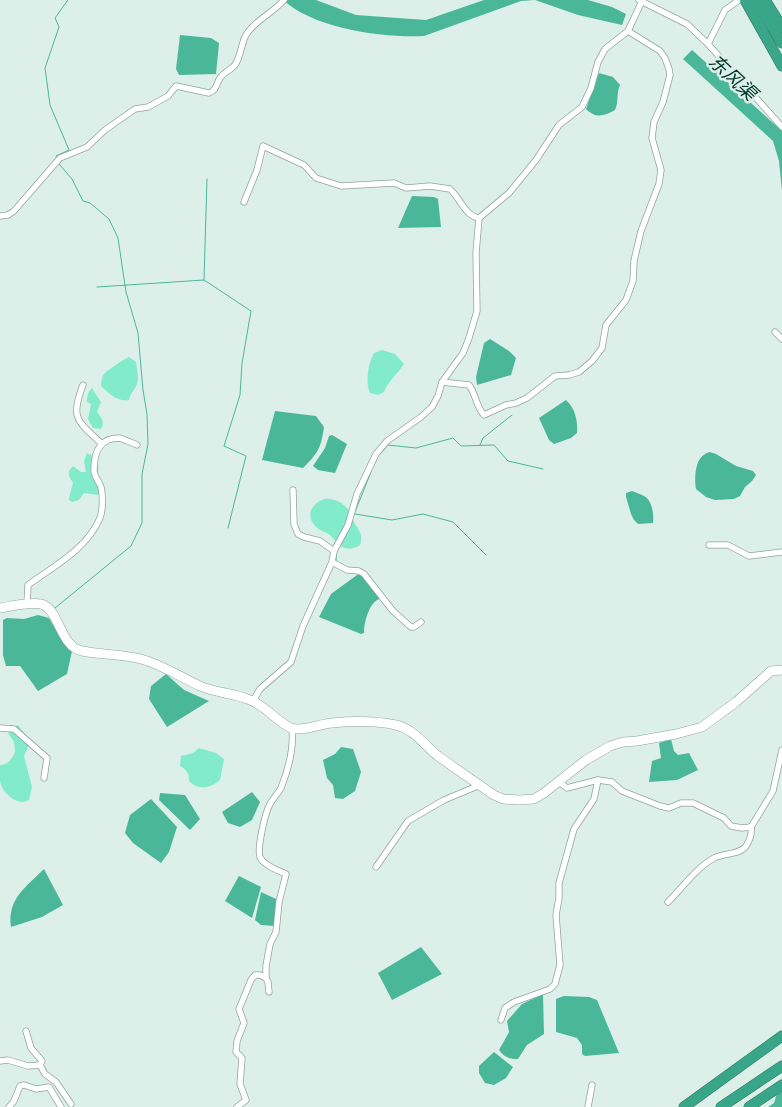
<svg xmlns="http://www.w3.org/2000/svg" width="782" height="1107" viewBox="0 0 782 1107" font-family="'Golos Text','Noto Sans SC',sans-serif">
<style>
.green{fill:#82ebca}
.water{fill:#4bb799}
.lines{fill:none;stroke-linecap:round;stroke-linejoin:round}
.stream{stroke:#4bb799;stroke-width:1}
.street-casing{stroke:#90a39c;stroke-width:7}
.secondary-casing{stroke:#90a39c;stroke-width:10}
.highway-casing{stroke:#2c7561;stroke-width:11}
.street{stroke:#fff;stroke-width:5.5}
.secondary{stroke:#fff;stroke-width:9}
.highway{stroke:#3aa689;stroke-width:10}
.labels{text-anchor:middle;stroke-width:5;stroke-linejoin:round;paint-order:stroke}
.water-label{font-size:19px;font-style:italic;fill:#013428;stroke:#dcf0e9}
</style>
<rect width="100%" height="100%" fill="#dcf0e9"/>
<g class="green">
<path d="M382 350 395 354 404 364C398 373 387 383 384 392L378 395 370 393C365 382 368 364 374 353Z"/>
<path d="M129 357 136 362C137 369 139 378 137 384 135 390 130 393 129 400 117 402 110 394 101 386 101 383 102 377 104 374 108 370 124 359 129 357Z"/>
<path d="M92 388 101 402 97 412C102 418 105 422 101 429L93 428 88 419 91 404 87 402C87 396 88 392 92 388Z"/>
<path d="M87 453C101 459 99 468 97 481L102 490 98 495 84 493 79 500 72 502 69 500V498L73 483 69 476V471L73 466 81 472H86L84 461Z"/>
<path d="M324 499C333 498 342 502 348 509 351 512 351 517 353 520 358 530 364 534 360 545 355 548 350 550 345 548 338 546 335 540 330 535 326 532 320 531 316 527 305 516 311 504 324 499Z"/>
<path d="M18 725C28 739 33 739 24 756L32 787 29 800C18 807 2 793 0 781 0 776 0 770 0 765 8 765 12 759 15 752L14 742 8 733 13 727Z"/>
<path d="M199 748 216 753 224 759 220 780C211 788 198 791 189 781 189 773 187 770 180 766L181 756 193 753Z"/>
</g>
<g class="water">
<path d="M283 0H316L356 15 426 20 484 0H588L612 7 626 14 622 25 578 15 535 0 521 1 424 36C383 38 315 29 283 0Z"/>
<polygon points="180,35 211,38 219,43 216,74 179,75 176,69"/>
<polygon points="692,50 782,131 782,191 779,161 773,141 683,59"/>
<path d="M599 73 613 77 620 85C616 93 619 102 615 110 604 116 596 119 586 109Z"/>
<polygon points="412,196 434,197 438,199 441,227 398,228"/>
<polygon points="490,339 509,351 516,358 511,375 477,385 476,377 484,343"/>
<path d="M566 400C575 408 578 421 577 433L571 438 554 444 549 440 539 418Z"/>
<path d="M275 411 316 416 324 427C321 448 318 453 303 468L262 460Z"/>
<polygon points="332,435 347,444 335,473 318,470 313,466 325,448 329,436"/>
<path d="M710 452 716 454 736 466 753 471 756 475 752 481 745 487 740 496 734 499 715 500 706 497 696 489C694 476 695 455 710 452Z"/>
<path d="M632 491C636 493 641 494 644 496 652 500 654 514 653 523L638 524 634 520 631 514 626 497V493Z"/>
<path d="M357 575H362L380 596 379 599C369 603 364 622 364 633L361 634 319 617 331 594Z"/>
<polygon points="38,615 49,618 60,637 72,651 67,674 38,691 20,666 6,666 3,655 3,620 7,618 24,619"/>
<polygon points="166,674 184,690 209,701 167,727 149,699 151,686"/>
<polygon points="671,739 674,751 678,755 689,753 698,770 677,780 649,782 652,761 661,758 659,743"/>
<polygon points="341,747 353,749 361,772 355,791 343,799 335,798 333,785 327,778 323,760 335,754"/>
<polygon points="252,792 260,802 252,820 240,827 228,823 222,812"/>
<polygon points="160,793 185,795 200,819 190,830 159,800"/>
<polygon points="151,799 177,827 169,852 161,863 133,843 125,833 130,815"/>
<path d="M44 869 63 905 42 917 11 927C7 899 26 887 44 869Z"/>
<polygon points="239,876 261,887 252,918 225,901"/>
<polygon points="261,892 276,899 275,926 261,925 255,920"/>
<polygon points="421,947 442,974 392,1000 378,973"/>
<path d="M543 994 544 1034 527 1045 518 1059C509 1059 504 1057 499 1050L509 1032 507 1021 522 1004Z"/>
<polygon points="564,996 589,997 597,1000 619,1053 585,1056 582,1054 582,1045 577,1038 556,1032 556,999"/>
<polygon points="494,1052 513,1067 506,1078 494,1085 485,1083 479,1073 479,1066"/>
<polygon points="782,1078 782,1107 768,1107 774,1103"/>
</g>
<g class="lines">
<g class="stream">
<polyline points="57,158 56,156 69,150 50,105 45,68 59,27 55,18 68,0"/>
<polyline points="204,280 207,179"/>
<polyline points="97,287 204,280 251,311 242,363 240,395 224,446 246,456 228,528"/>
<polyline points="480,445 483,438 512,415"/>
<polyline points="381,453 388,445 416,448 453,438 461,446 494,445 508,461 543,469"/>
<polyline points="355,514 392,520 423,514 453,522 486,555"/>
<polyline points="353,517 371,472"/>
<polyline points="336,561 336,554"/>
<polyline points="55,608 131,546 142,523 142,474 148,444 147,414 143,390 138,333 126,292 118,238 109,219 90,203 83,201 72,179 59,164"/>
</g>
<g class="street-casing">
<g id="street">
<polyline points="639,0 687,24 708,44 782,127"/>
<polyline points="708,44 725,10 739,0"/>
<path d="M244 202 257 170 263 146 304 165 316 178 341 186 394 183 406 188 430 186 450 189C460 198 465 216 479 218"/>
<path d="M0 216 8 215 14 211 60 158 87 147 105 130 135 109 148 107 168 96 176 86 209 93C217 90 216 84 220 78 224 72 231 70 235 65 241 56 241 44 246 35 255 20 273 13 284 0"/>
<polyline points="775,332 782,339"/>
<path d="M442 382 469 385C476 394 476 407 484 415L506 405 516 403 527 398 555 376 569 375 579 372 592 361 602 348 606 325 626 300 633 281 634 261 641 231 659 184 661 170 652 138 654 122 663 102 670 75 669 69 665 58 660 51 628 31"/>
<path d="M83 385C70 418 77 421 101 443"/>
<polyline points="293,490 294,524 298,534 304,537 320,541 334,551"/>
<polyline points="709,545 728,545 749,556 782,552"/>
<polyline points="332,562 347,570 359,571 364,574 393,611 411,627 414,627 421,622"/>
<path d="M27 605 28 585C54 566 87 549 100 518 103 509 103 496 101 487 99 481 94 477 94 470 94 453 99 438 119 438 124 439 132 443 137 445"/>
<polyline points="253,701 260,689 291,662 303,626 332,562 334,551 348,525 357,494 376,454 387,441 421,417 432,407 438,396 442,382 463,353 469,338 477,311 476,253 479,218 509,193 536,160 559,125 582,107 591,88 598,62 605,49 628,31 642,1"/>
<polyline points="0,728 14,729 47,758 44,778"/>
<polyline points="558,781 567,788 598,780 612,782 622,791 660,806 669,808 681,803 693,803 724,818 731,826 742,828 751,827"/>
<polyline points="376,867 408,821 444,800 480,785"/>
<path d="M668 902C682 888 696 868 714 858 723 853 740 855 746 846 750 840 752 833 751 827L773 791 782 750"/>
<path d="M269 992 268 982 266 978V966L270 944 276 932 279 902 286 874C279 871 263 865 260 857 257 848 265 813 270 804 273 798 278 794 281 788 289 768 294 749 292 728"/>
<polyline points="501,1020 505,1008 514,1002 550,989 555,984 560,965 556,915 559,898 559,883 574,829 594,799 598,780"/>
<polyline points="0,1061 8,1060 28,1066 40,1065 42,1061 31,1048 26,1031"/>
<polyline points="40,1065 45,1074 56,1082 71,1104"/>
<polyline points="9,1107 14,1101 20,1086 24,1085 36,1089 49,1087 61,1107"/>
<polyline points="237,1107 246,1100 240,1084 242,1058 236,1052 237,1041 244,1023 239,1009 251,980 255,975 260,975 266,978"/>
<polyline points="588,1107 592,1085"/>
</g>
</g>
<g class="secondary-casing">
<path id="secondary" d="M0 608C12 606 29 602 41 604 59 608 60 647 82 651 102 655 122 654 141 659 163 665 180 677 200 686 216 693 234 693 250 700 266 706 277 722 291 728 303 732 319 724 332 723 352 721 376 721 396 725 414 729 424 745 438 756 456 769 475 782 494 795L503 799 519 800 534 799 544 793 586 760 610 746 623 742 637 741 676 734 702 727 736 702 771 671 782 670"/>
</g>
<g class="highway-casing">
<g id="highway">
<polyline points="745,0 782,66"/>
<polyline points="755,0 782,43"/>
<polyline points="765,0 782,27"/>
<polyline points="684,1107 782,1036"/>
<polyline points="721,1107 782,1066"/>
<polyline points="749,1107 782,1085"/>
</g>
</g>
<use href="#street" class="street"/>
<use href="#secondary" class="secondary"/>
<use href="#highway" class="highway"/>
</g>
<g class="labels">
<g class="water-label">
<text transform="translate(733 77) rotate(43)" y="7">东风渠</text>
</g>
</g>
</svg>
